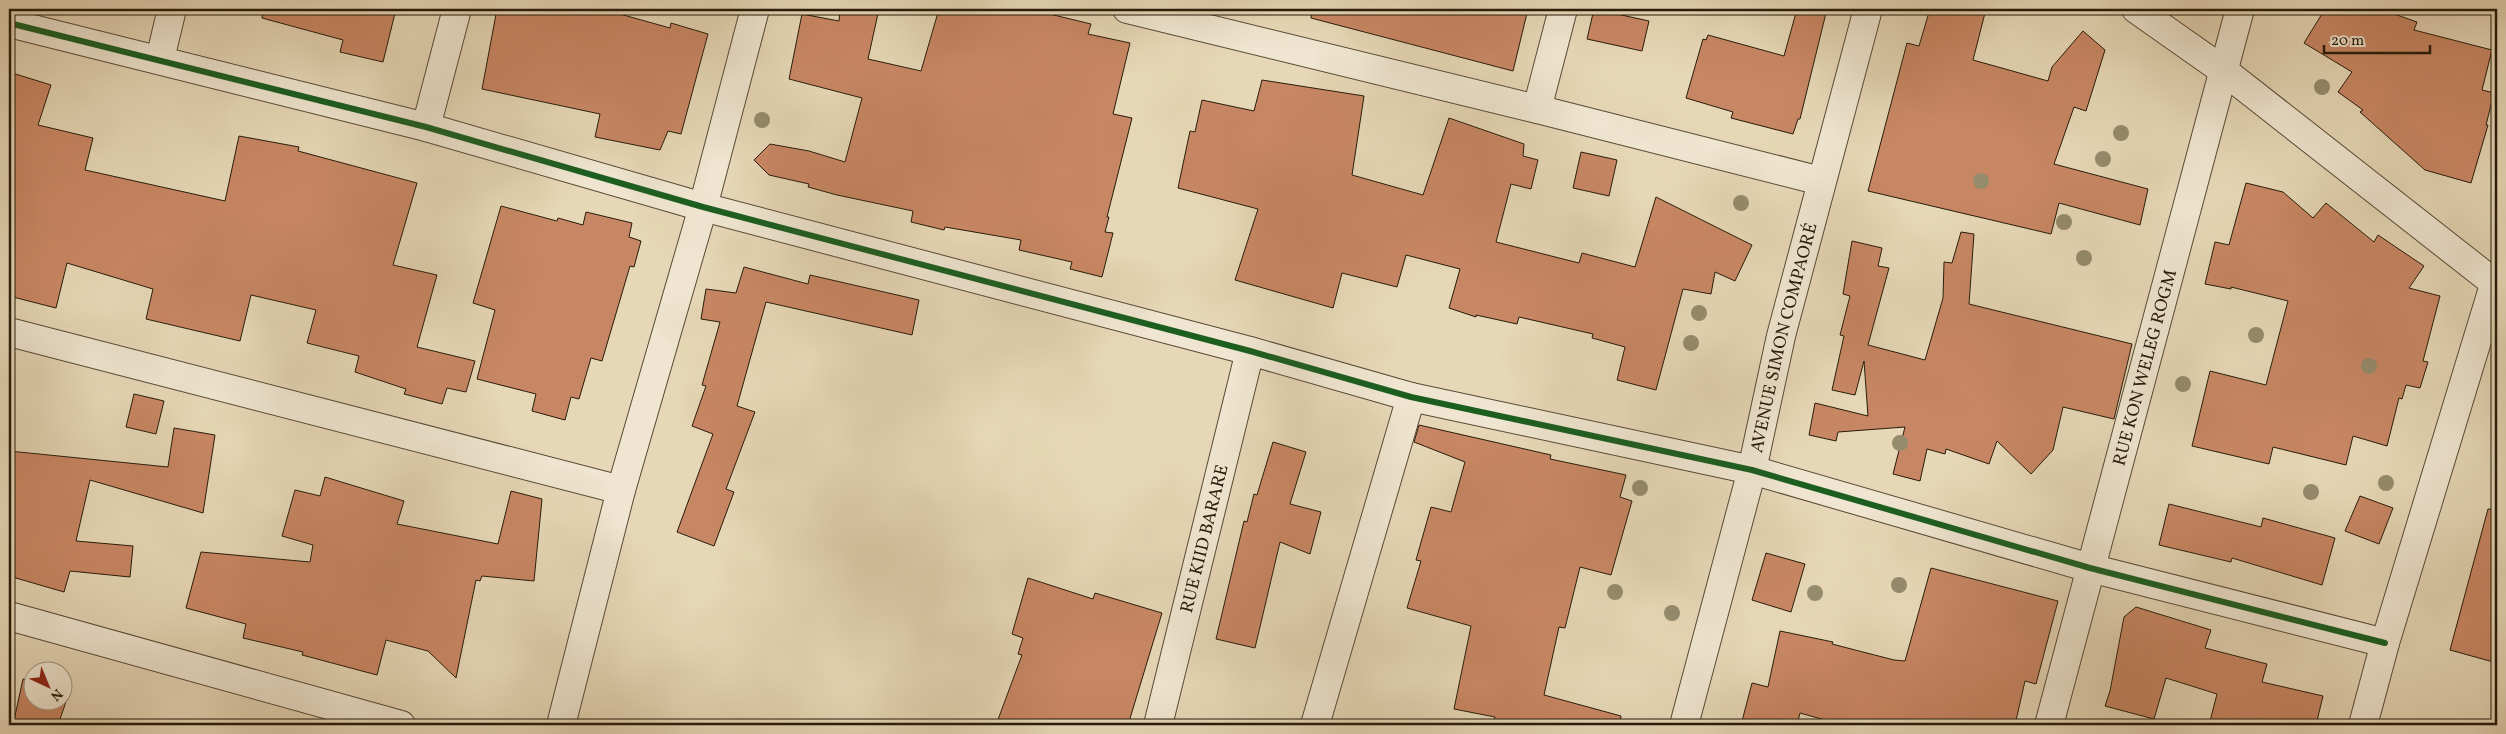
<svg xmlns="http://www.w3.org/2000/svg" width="2506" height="734" viewBox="0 0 2506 734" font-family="Vollkorn,serif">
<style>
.building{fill:#c88764;stroke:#271b0b}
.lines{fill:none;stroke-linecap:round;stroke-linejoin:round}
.minor-casing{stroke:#574a36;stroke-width:30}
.tertiary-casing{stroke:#574a36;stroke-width:30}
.minor{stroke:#efe5d0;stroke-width:28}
.tertiary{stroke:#efe5d0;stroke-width:28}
.cycleway-casing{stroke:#efe5d0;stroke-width:9}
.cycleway{stroke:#1b5e20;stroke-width:6}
.tree{fill:#958b6d}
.labels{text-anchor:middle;stroke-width:4;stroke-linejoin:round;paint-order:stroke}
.street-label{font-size:18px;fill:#271b0b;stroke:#efe5d0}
</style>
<rect width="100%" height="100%" fill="#e6d7b6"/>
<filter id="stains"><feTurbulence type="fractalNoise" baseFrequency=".004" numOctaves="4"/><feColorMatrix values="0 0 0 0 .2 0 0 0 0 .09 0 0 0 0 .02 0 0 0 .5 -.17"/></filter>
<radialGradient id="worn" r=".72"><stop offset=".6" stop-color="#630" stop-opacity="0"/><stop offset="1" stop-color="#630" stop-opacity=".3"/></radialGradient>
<g class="building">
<polygon points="263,9 396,9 383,62 340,52 343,40 262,18"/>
<polygon points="497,9 602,9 670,28 671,23 708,34 681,134 668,131 660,150 595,137 600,114 482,89"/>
<polygon points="840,9 879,9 868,59 921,71 939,9 1029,9 1091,24 1088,34 1130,43 1113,114 1132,118 1107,217 1109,217 1105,232 1113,233 1102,277 1070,269 1072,262 1019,250 1021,240 945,227 944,230 911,222 913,211 837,195 808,187 809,184 769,175 754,160 770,144 809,151 845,162 862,98 789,79 802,14 839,21"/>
<polygon points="1312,9 1528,9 1513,71 1311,18"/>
<polygon points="1594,9 1649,21 1642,51 1587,39"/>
<polygon points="1797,9 1827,9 1800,119 1798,119 1793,134 1731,118 1733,112 1686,98 1703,39 1706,40 1708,35 1784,56"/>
<polygon points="1930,9 1986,9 1973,60 2048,81 2052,67 2083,31 2105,50 2086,111 2074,107 2054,164 2148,189 2140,225 2059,203 2051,234 1868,191 1907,43 1919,46"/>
<polygon points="2325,9 2380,9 2417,22 2414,30 2492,50 2482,90 2494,93 2486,125 2488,125 2471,183 2425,170 2360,112 2363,110 2338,92 2352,72 2304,43"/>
<polygon points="9,72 51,85 38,125 93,138 85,170 225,201 239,136 299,147 298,151 417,183 393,265 437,275 417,347 475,361 466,392 447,388 442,404 404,394 406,389 355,372 359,356 307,343 316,310 251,295 240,341 146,319 153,289 67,263 56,308 9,296"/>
<polygon points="1262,80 1364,96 1352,175 1423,195 1449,118 1524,144 1523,156 1538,160 1531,189 1511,184 1496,242 1579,263 1582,253 1635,267 1656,197 1752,245 1735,281 1715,272 1711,294 1683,289 1656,390 1617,380 1625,347 1592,338 1593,334 1519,317 1517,324 1476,315 1476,317 1449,308 1460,269 1406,255 1397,287 1342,273 1333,308 1235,280 1258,209 1178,188 1190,131 1195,132 1202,100 1254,111"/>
<polygon points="1581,152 1617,160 1609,196 1573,188"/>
<polygon points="2246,183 2283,192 2313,218 2326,203 2374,242 2378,235 2424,266 2409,288 2440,296 2423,361 2428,362 2420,388 2406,385 2402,399 2399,398 2387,446 2353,436 2346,465 2273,447 2269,464 2192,446 2210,371 2266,385 2288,301 2231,287 2231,289 2205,284 2215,242 2229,245"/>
<polygon points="501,206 557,221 558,218 583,225 586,212 632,223 629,237 641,241 634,267 630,266 602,361 591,358 579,399 571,397 565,420 532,411 536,394 477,379 495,310 473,303"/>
<polygon points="1961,232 1974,234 1969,304 2132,344 2114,419 2063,407 2053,450 2031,474 1997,441 1989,464 1946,449 1945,454 1927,449 1920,481 1893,474 1905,427 1838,432 1836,441 1809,435 1815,403 1868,416 1864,361 1855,395 1832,390 1844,336 1840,335 1850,296 1843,294 1852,241 1882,248 1878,266 1889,268 1868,345 1925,360 1943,298 1944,262 1952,263"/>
<polygon points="744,267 808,284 810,275 919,300 912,335 766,302 737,406 755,412 726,489 734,492 714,546 677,532 713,434 692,426 706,386 702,385 720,322 701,319 706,289 736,293"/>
<polygon points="134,394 164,401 156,434 126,427"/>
<polygon points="1419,425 1551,455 1550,459 1626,475 1620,497 1632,501 1611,575 1580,567 1565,628 1559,627 1544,695 1621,716 1620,725 1510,725 1494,721 1495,717 1454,709 1471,626 1407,608 1421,561 1416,560 1431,507 1451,512 1465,462 1414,442"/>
<polygon points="174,428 215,435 203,513 90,480 76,541 133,546 130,577 70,571 64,592 9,576 9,451 168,467"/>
<polygon points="1273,442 1306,452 1290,504 1321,512 1310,554 1280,542 1255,648 1216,639 1244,521 1247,522 1254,494 1257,495"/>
<polygon points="325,477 404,501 397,524 498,544 511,491 542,499 534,581 482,576 480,581 476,580 456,678 428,651 386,640 377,675 302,655 303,652 243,638 246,624 186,608 201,552 310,562 313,545 282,536 295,490 320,496"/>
<polygon points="2360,496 2393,508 2379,544 2345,531"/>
<polygon points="2169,504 2261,527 2263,518 2335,538 2322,585 2232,558 2231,562 2159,545"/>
<polygon points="2488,509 2497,510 2497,663 2450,650"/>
<polygon points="1766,553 1805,564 1791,612 1752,600"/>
<polygon points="1931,568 2058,601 2036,684 2025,681 2015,725 1843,725 1800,713 1797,725 1741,725 1752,683 1768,687 1780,631 1833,642 1832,644 1894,660 1905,661"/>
<polygon points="1028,578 1093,599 1095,593 1162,613 1128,725 996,725 1022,655 1018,654 1023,638 1012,634"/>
<polygon points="2136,607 2211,630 2205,648 2267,664 2262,682 2323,696 2316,725 2209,725 2217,694 2166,678 2154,719 2105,706 2110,691 2124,617"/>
<polygon points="23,679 32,681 32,702 62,702 62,688 70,690 58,725 13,725"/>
</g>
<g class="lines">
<g class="minor-casing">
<g id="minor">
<polyline points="1127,9 1537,109 1821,181"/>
<polyline points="2136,9 2224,71 2497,285"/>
<polyline points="9,23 426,127 703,207 1250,351 1411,397 1752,470 2090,568 2385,643"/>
<polyline points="160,59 172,9"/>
<polyline points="1537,109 1563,9"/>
<polyline points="426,127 457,9"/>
<polyline points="9,332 621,490"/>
<polyline points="9,616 401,725"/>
<polyline points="561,725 621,490 703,207 755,9"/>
<path id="s1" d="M1158 725 1250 351"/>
<polyline points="1315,725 1411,397"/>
<path id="s2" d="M2049 725 2240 9"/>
<polyline points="2363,725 2385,643 2497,275"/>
</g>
</g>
<g class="tertiary-casing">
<g id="tertiary">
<path id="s3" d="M1684 725 1752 470 1781 336 1868 9"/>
</g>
</g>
<use href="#minor" class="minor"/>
<use href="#tertiary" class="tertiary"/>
<g class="cycleway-casing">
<polyline id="cycleway" points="9,23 426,127 703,207 1250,351 1411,397 1752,470 2090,568 2385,643"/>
</g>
<use href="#cycleway" class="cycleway"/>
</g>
<g class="tree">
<circle cx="2322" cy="87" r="8"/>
<circle cx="762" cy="120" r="8"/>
<circle cx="2121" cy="133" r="8"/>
<circle cx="2103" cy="159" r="8"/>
<circle cx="1981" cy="181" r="8"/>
<circle cx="1741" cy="203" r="8"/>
<circle cx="2064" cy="222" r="8"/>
<circle cx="2084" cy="258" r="8"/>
<circle cx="1699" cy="313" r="8"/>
<circle cx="2256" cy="335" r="8"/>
<circle cx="1691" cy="343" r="8"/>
<circle cx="2369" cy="366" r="8"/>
<circle cx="2183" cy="384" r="8"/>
<circle cx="1900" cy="443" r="8"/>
<circle cx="2386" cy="483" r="8"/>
<circle cx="1640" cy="488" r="8"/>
<circle cx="2311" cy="492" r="8"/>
<circle cx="1899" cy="585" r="8"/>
<circle cx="1615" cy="592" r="8"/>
<circle cx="1815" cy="593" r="8"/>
<circle cx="1672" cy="613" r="8"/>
</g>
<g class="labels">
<g class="street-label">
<text dy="6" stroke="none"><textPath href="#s3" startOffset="400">AVENUE SIMON COMPAORÉ</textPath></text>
<text dy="6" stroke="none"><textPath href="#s2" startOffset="370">RUE KON WELEG ROGM</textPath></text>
<text dy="6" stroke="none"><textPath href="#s1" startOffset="192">RUE KIID BARARE</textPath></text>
</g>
</g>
<rect width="2506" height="734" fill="none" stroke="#e6d7b6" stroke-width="30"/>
<rect x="10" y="10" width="2486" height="714" fill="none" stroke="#271b0b" stroke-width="2.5"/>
<rect x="15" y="15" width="2476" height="704" fill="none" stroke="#271b0b"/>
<g transform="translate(48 686) rotate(136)"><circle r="24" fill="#efe5d0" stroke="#9f9481"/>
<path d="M0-4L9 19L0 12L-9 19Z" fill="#8f2418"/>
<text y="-8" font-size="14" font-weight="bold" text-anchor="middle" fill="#271b0b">N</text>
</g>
<path d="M2324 45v8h106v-8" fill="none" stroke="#271b0b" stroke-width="2.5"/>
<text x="2331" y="45" font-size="15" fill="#271b0b" stroke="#efe5d0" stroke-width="4" paint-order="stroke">20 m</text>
<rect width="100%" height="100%" filter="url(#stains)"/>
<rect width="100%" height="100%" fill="url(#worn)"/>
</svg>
